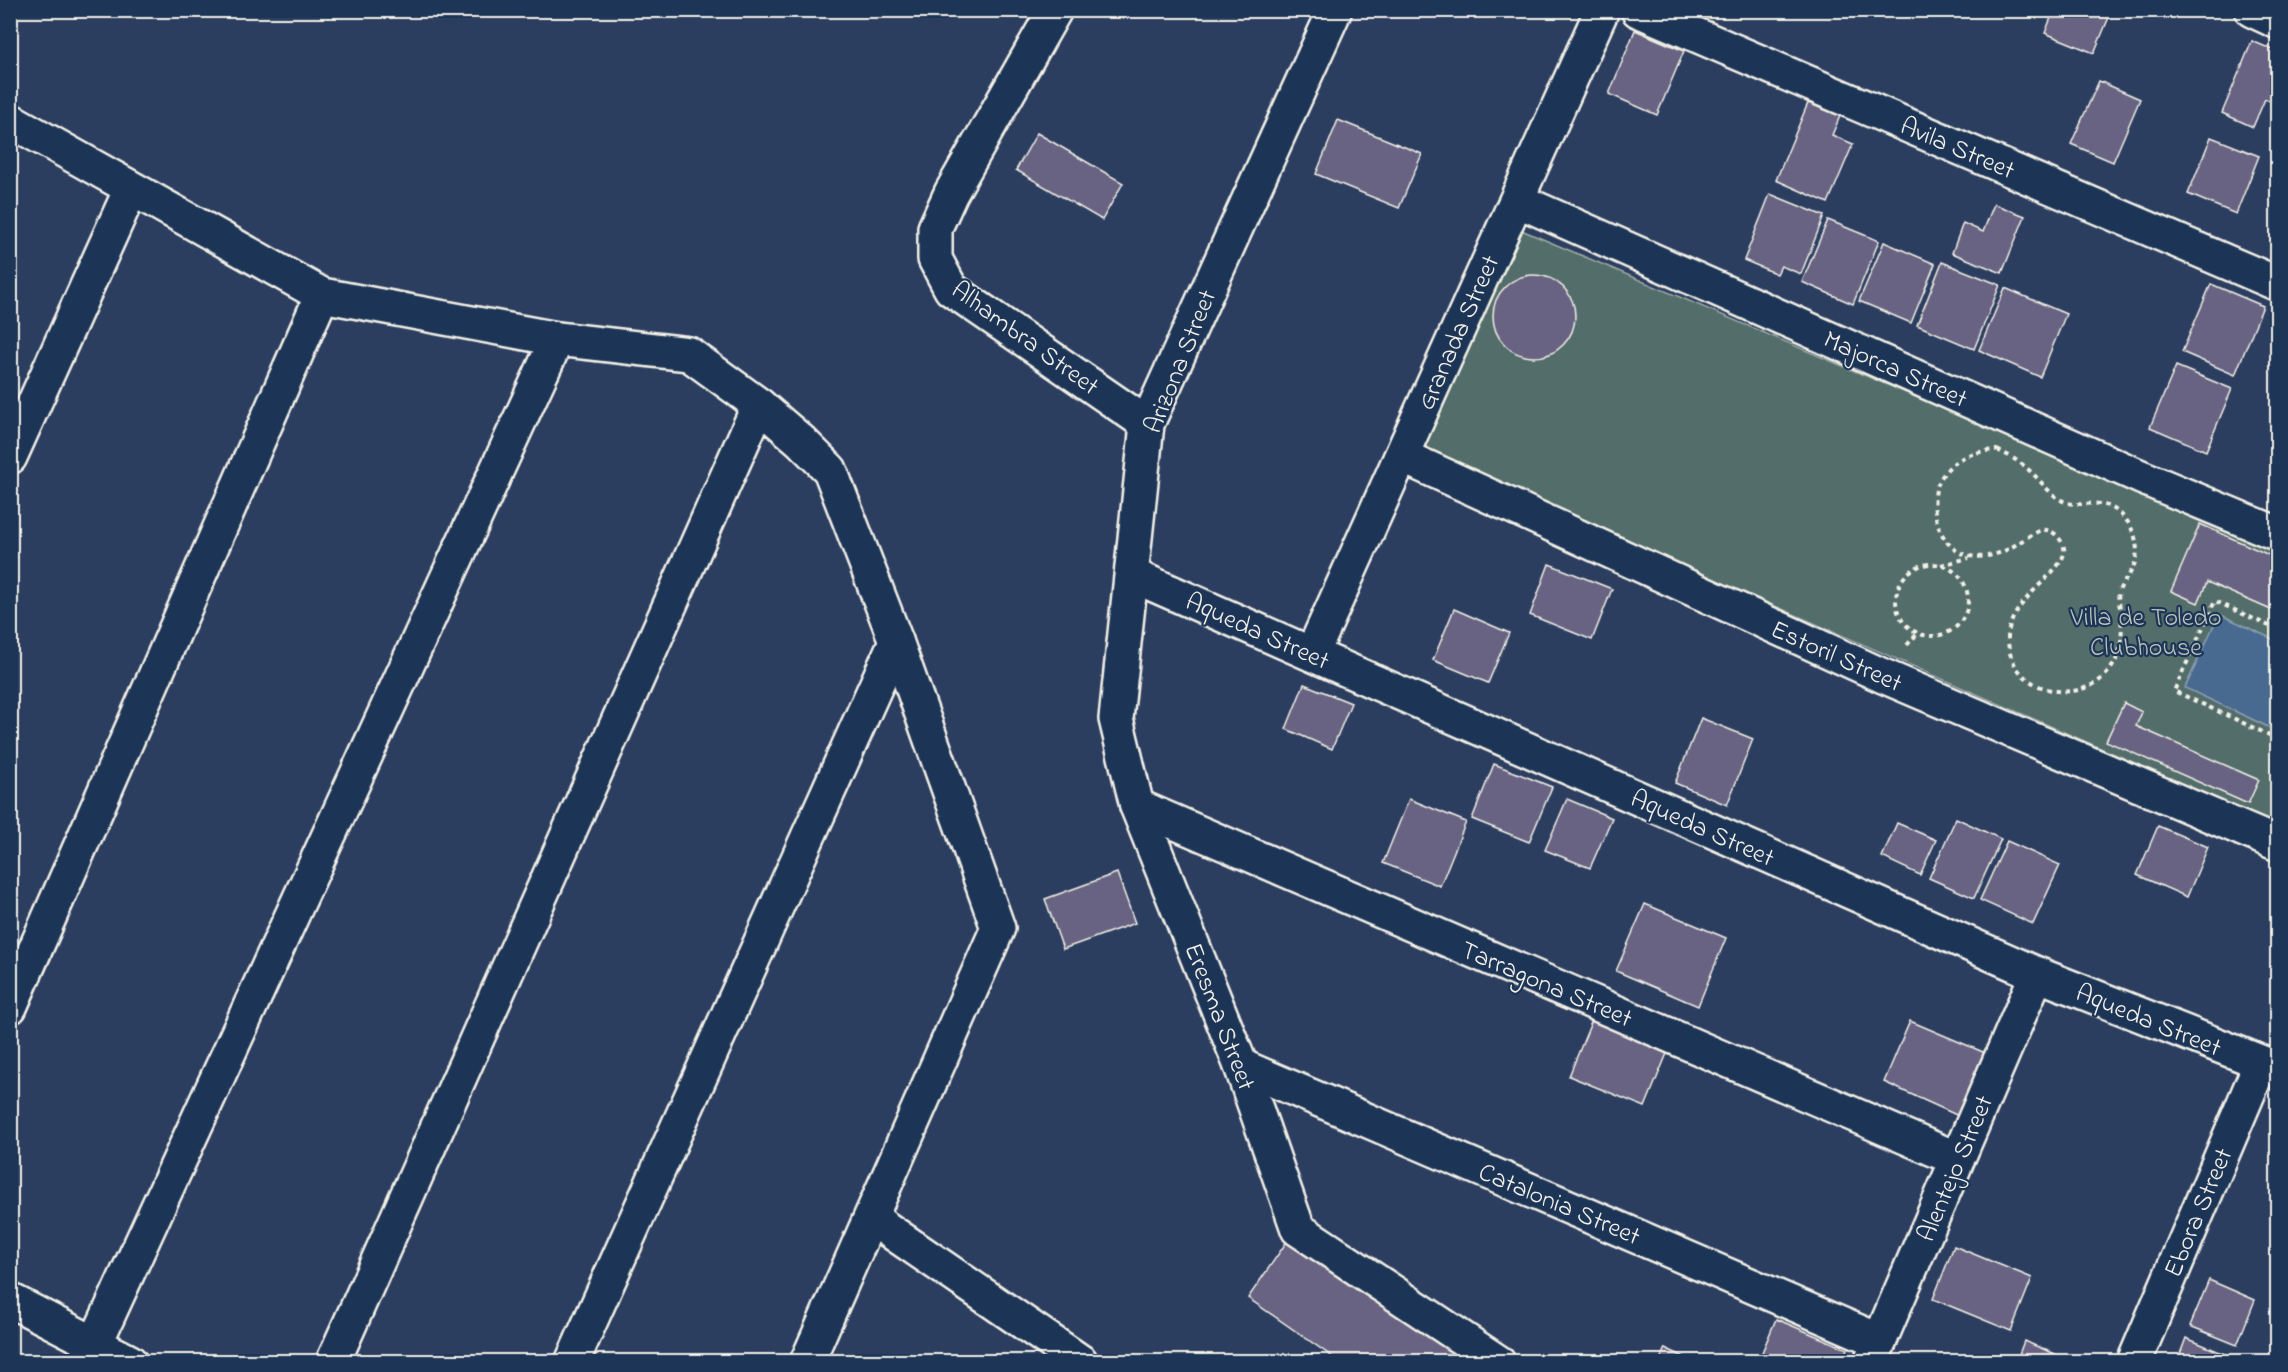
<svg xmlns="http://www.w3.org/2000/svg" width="2288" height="1372" viewBox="0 0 2288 1372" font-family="'Indie Flower',sans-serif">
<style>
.green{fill:#526d6a;stroke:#a3afa9;stroke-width:1.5}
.water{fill:#4a6a90;stroke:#8ea0b3;stroke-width:1.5}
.building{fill:#686482;stroke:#f4f1e8;stroke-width:1.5}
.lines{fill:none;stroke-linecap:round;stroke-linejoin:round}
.street-casing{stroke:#f4f1e8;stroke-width:38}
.path{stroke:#f4f1e8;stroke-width:4;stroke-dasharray:4.5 4.5;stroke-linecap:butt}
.street{stroke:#1d3557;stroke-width:33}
.labels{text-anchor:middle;stroke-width:4.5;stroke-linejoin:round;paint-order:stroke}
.street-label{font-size:26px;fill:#f4f1e8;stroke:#1d3557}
.park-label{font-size:26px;fill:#bbc3bc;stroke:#1d3557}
</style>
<rect width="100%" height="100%" fill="#2c3e60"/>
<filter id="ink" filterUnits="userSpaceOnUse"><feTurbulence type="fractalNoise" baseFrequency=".0167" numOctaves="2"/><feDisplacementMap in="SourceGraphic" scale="12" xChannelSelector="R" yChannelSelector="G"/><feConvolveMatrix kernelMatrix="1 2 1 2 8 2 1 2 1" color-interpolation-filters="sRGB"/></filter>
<g filter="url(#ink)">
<polygon class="green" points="1519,229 2277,550 2277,825 1422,452"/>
<polygon class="water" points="2219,614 2277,641 2277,731 2185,688"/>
<g class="building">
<polygon points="2054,10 2112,10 2094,53 2045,33"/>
<polygon points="1635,30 1684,51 1657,115 1609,94"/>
<polygon points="2252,41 2278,52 2278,104 2265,99 2253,127 2222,113"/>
<polygon points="2099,81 2140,99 2113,162 2071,144"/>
<polygon points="1808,103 1840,116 1832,135 1853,144 1828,203 1776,180"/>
<polygon points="1338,120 1422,154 1399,208 1316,174"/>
<polygon points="1037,133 1123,183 1102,220 1016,170"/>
<polygon points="2211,137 2259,156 2236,214 2188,194"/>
<polygon points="1770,194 1824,216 1801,274 1781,266 1777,274 1744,260"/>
<polygon points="1994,204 2025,216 2002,273 1952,253 1963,223 1983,232"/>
<polygon points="1828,220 1879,241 1853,304 1802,282"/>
<polygon points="1884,242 1935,264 1911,323 1859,301"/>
<polygon points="1942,262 2000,285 1974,349 1917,325"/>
<circle cx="1534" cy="316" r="41"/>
<polygon points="2211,284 2263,306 2235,375 2182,352"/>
<polygon points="2005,288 2066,314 2040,377 1979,350"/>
<polygon points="2176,366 2232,389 2206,451 2150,427"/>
<polygon points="2200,524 2278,559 2278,613 2207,582 2198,603 2171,591"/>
<polygon points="1549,564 1612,589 1592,640 1530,615"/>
<polygon points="1454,609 1509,633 1488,683 1433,660"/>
<polygon points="1304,684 1351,703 1332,749 1286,729"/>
<polygon points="2124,703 2142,712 2136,726 2259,780 2248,804 2106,741"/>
<polygon points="1701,718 1753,739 1727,805 1675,783"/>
<polygon points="1494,764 1552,787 1529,842 1472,819"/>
<polygon points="1409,799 1466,822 1440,886 1383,863"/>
<polygon points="1567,799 1612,818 1590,868 1545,850"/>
<polygon points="1956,818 2001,839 1974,898 1929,878"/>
<polygon points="1897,823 1936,840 1920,875 1882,857"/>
<polygon points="2158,826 2208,847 2187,897 2137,875"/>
<polygon points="2007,841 2060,865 2033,924 1980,900"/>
<polygon points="1117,873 1135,923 1063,949 1045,899"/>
<polygon points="1645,904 1726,938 1698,1006 1616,971"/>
<polygon points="1592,1020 1668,1051 1645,1107 1569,1076"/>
<polygon points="1910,1021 1990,1055 1963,1118 1884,1082"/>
<polygon points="1290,1237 1474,1362 1340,1362 1248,1298"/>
<polygon points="1954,1246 2032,1278 2011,1331 1933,1299"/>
<polygon points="2209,1280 2255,1300 2237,1345 2190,1326"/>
<polygon points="1776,1319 1847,1349 1842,1362 1758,1362"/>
<polygon points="2186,1338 2244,1362 2177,1362"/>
<polygon points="2024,1341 2074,1362 2016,1362"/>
<polygon points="1665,1348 1695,1362 1659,1362"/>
</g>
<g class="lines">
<g class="street-casing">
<g id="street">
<polyline points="1055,10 951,193 935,228 935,259 951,289 1147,424"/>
<polyline points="1335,10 1147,424 1116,719 1137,806 1241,1066 1298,1229 1498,1362"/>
<polyline points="1638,10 2278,284"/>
<polyline points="2252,10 2278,22"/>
<polyline points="10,120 322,295 557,339 689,354 759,405 801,441 830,470 896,641 998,928 807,1362"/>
<polyline points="1517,200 2141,477 2278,534"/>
<polyline points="1402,456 1881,675 2278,844"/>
<polyline points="10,457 131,189"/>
<polyline points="1132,575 2037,974 2278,1069"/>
<polyline points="1312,654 1602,10"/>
<polyline points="1137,806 1957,1159"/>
<polyline points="10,1007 322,295"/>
<polyline points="1241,1066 1880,1341"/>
<polyline points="871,1218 1081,1362"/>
<polyline points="10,1300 130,1362"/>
<polyline points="95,1344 557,339"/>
<polyline points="1871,1361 2037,974"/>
<polyline points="333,1362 759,405"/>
<polyline points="572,1362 896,641"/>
<polyline points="2134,1362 2261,1063"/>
</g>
</g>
<g class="path">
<path d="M1997 450C2010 456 2021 462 2031 472 2042 482 2051 496 2065 502 2078 507 2092 501 2105 505 2130 513 2144 544 2133 568 2129 576 2122 583 2119 591 2117 599 2120 606 2121 613 2122 629 2123 648 2115 662 2088 712 2007 695 2008 637 2009 598 2069 570 2064 548 2062 539 2052 528 2042 530 2031 533 2020 543 2010 548 1984 562 1955 561 1941 532 1934 518 1932 499 1938 484 1949 459 1972 451 1997 450Z"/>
<circle cx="1932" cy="600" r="36"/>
<polyline points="1941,565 1969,558"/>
<polyline points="2278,630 2215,601 2174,691 2278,739"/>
<polyline points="1907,645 1918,633"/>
</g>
<use href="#street" class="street"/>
</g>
</g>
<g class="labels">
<g class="street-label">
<text transform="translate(1958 147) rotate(23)" y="9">Avila Street</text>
<text transform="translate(1457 332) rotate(-66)" y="9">Granada Street</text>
<text transform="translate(1026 337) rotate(36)" y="9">Alhambra Street</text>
<text transform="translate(1179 361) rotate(-68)" y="9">Arizona Street</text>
<text transform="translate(1896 368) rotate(24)" y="9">Majorca Street</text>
<text transform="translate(1258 630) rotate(24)" y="9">Aqueda Street</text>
<text transform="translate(1837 655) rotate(24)" y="9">Estoril Street</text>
<text transform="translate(1703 827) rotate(24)" y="9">Aqueda Street</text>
<text transform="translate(1547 983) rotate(23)" y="9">Tarragona Street</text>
<text transform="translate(1221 1016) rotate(69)" y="9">Eresma Street</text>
<text transform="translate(2149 1019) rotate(22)" y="9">Aqueda Street</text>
<text transform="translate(1954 1168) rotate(-67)" y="9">Alentejo Street</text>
<text transform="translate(1560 1203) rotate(23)" y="9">Catalonia Street</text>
<text transform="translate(2197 1212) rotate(-67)" y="9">Ebora Street</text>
</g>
<g class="park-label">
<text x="2146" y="625">Villa de Toledo<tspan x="2146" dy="30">Clubhouse</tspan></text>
</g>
</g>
<rect width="2288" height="1372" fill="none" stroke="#1d3557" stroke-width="36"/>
<rect x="18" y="18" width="2252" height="1336" fill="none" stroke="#f4f1e8" stroke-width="2" filter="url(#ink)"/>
</svg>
